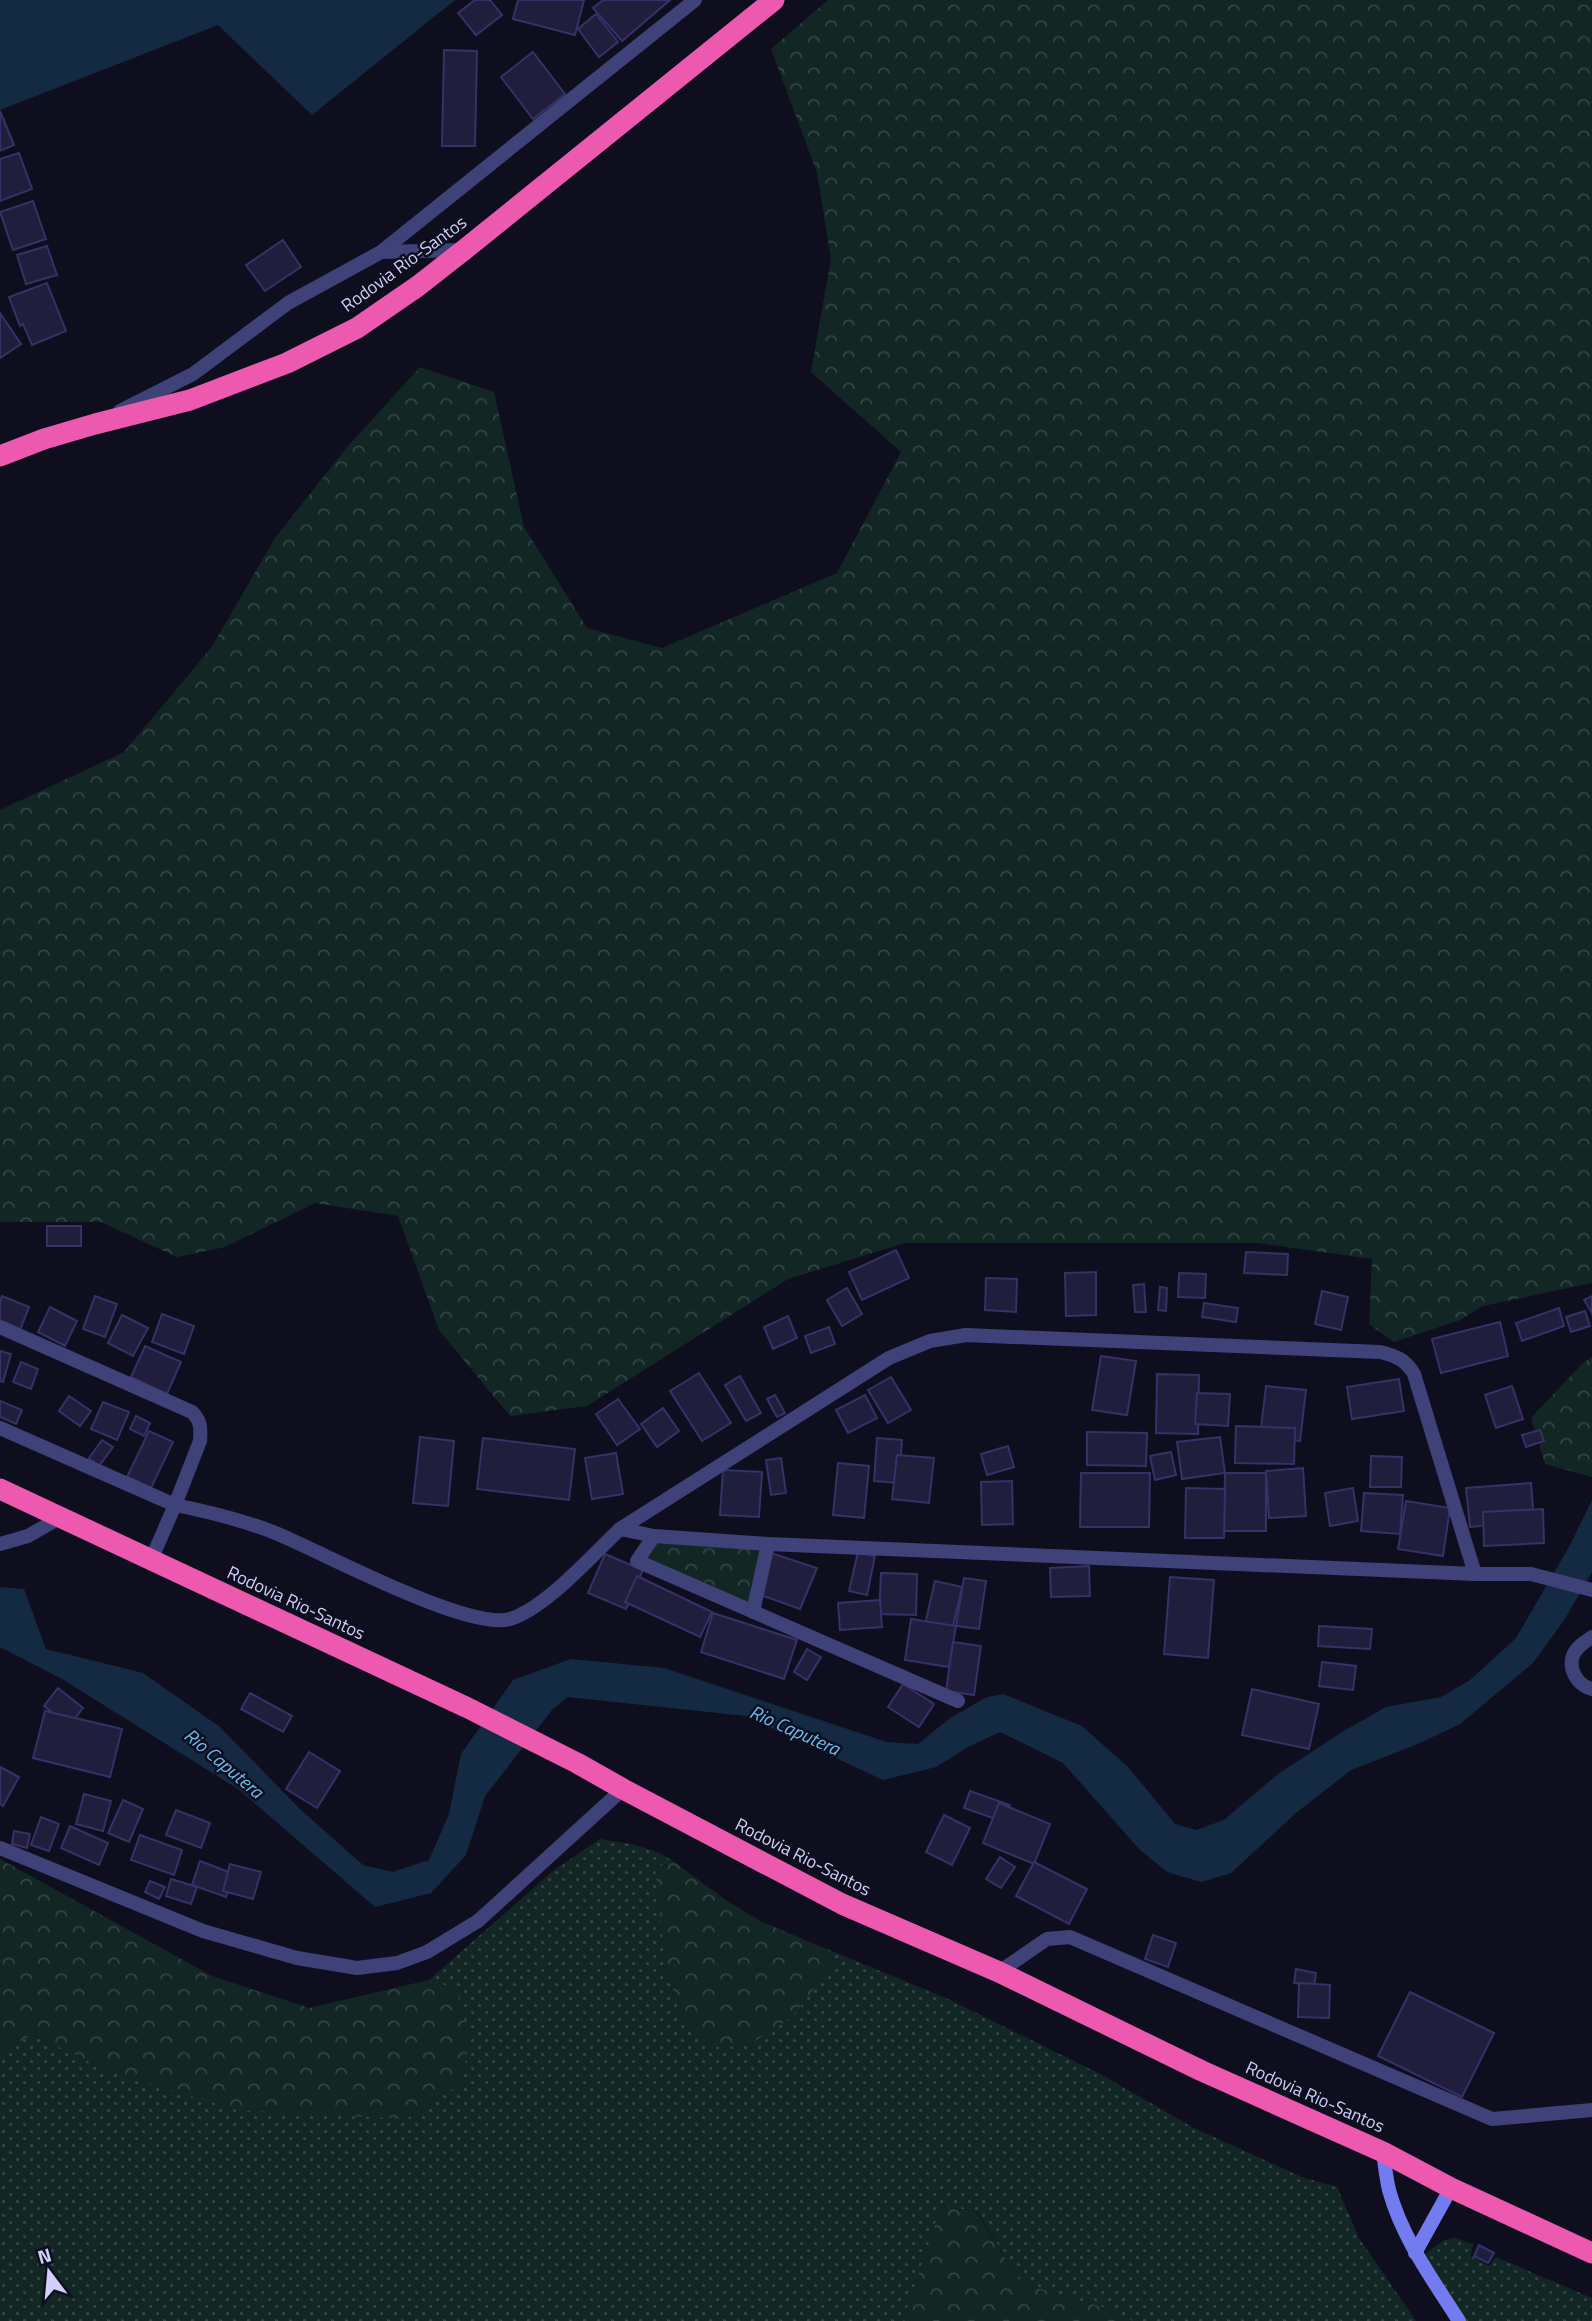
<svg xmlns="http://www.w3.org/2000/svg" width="1592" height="2321" viewBox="0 0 1592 2321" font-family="'Titillium Web',sans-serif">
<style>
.grass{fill:url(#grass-dots)}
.forest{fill:url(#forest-crowns)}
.water{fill:#142a42}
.building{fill:#201d3d;stroke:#363166;stroke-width:2}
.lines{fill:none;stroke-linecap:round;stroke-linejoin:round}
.street{stroke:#3e4278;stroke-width:14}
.secondary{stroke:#727cef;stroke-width:14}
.highway{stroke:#ed59af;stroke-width:21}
.labels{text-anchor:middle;stroke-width:5;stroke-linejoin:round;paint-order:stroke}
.street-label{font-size:18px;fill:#d1d0fa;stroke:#0f0e1e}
.water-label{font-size:19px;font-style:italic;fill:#6abfee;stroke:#0f0e1e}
</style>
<defs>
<pattern id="grass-dots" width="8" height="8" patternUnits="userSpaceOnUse" patternTransform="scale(1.75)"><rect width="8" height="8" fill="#122724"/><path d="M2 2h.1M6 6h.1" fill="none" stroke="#334545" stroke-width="1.8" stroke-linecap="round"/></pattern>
<pattern id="forest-crowns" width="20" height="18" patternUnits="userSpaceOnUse" patternTransform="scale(1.75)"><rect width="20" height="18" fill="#122724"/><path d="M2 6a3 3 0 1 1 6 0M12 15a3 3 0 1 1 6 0" fill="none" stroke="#334545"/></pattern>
</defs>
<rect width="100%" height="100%" fill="#0f0e1e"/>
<g class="grass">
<path d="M600 1839C625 1843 653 1846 674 1862L655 1867 832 1965 810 1942 948 1999 1102 2075 1194 2128 1302 2177 1337 2187 1359 2238 1416 2321H1132L1105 2308 1021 2283 977 2211 941 2207 903 2321H0V2054L33 2034 110 2072 456 1989 429 1980 553 1871Z"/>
<polygon points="1455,2238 1473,2244 1471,2256 1489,2266 1496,2257 1592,2298 1592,2321 1464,2321 1426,2260 1426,2253 1444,2240"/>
</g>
<g class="forest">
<polygon points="828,0 1592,0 1592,1283 1483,1306 1460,1320 1394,1342 1369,1324 1372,1259 1258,1243 905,1243 788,1279 587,1406 510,1416 439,1330 398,1216 315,1203 225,1247 177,1257 101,1222 0,1222 0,810 124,752 211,648 275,538 348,446 420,367 494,392 524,527 587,628 662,648 837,573 901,452 811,372 831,259 817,173 771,49"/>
<polygon points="1592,1357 1592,1477 1545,1464 1531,1418 1582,1364"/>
<polygon points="656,1540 763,1549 751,1605 643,1559"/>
<polygon points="0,1859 212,1976 309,2008 429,1980 456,1989 470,2039 461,2084 406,2119 237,2110 110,2072 33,2034 0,2054"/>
<polygon points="674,1862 726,1900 760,1921 810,1942 833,1965 791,2018 747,2046 715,2047 681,2013 666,1968 655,1867"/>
<polygon points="941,2207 976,2211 1021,2283 1105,2308 1132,2321 903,2321"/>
</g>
<g class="water">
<polygon points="0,0 455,0 312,115 218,25 0,110"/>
<polygon points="1592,1500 1592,1572 1565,1619 1533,1663 1460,1724 1418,1744 1351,1770 1296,1813 1231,1873 1201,1882 1167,1872 1140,1850 1063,1763 1000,1732 968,1747 936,1767 883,1780 746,1716 568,1697 552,1710 485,1796 466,1855 431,1893 375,1907 238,1789 62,1679 0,1647 0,1587 24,1589 46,1649 143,1673 220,1727 301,1810 363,1865 393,1872 429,1860 449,1814 461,1754 513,1680 571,1659 664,1668 887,1742 918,1744 950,1718 987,1697 1003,1694 1082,1726 1128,1767 1175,1824 1196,1830 1224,1820 1278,1774 1342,1732 1386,1707 1441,1697 1470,1680 1516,1638 1570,1545"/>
</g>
<g class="building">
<polygon points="475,0 490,0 502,15 476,35 458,13"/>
<polygon points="518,0 584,0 575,35 513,19"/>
<polygon points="603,0 670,0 622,41 593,8"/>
<polygon points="596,14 618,42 599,57 578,29"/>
<polygon points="444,50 477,51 475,146 442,146"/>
<polygon points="533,52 565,94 533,119 501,77"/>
<polygon points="0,111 14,145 0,151"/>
<polygon points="19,153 32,189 0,201 0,159"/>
<polygon points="33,201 46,239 13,250 0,212"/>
<polygon points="283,240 301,267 265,291 246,265"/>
<polygon points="47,246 57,275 26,284 17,255"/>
<polygon points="47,283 66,331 32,345 23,324 20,326 9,297"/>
<polygon points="0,313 21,344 0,358"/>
<rect x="47" y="1226" width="34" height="20"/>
<polygon points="896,1250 909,1278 862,1300 849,1272"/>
<polygon points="1246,1252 1288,1254 1287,1275 1244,1273"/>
<polygon points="1096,1272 1096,1315 1066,1316 1065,1273"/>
<polygon points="1179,1273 1206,1274 1205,1298 1178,1297"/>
<polygon points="986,1278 1017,1279 1016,1312 985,1310"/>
<polygon points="1144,1284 1146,1312 1135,1312 1133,1285"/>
<polygon points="1160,1287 1167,1288 1166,1311 1158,1310"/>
<polygon points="847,1288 862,1314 842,1326 827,1300"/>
<polygon points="1322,1291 1348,1297 1341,1330 1315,1324"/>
<polygon points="2,1296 29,1307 20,1330 0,1322 0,1302"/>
<polygon points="95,1296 117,1304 105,1337 83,1329"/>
<polygon points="1592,1296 1592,1313 1584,1300"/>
<polygon points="1204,1303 1238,1308 1236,1322 1202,1317"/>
<polygon points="50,1307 77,1321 65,1346 38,1332"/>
<polygon points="1559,1308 1564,1326 1522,1341 1516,1323"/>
<polygon points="1585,1311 1590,1326 1571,1332 1566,1317"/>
<polygon points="162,1314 194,1326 184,1354 152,1342"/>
<polygon points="122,1315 148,1328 133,1356 108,1343"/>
<polygon points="788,1316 797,1338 773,1349 764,1327"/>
<polygon points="1500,1322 1508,1356 1441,1373 1432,1339"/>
<polygon points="829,1327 835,1344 811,1353 805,1336"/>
<polygon points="145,1346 181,1362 167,1394 131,1377"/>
<polygon points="0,1351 11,1354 3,1382 0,1381"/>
<polygon points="1101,1356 1136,1361 1127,1415 1092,1410"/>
<polygon points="21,1362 38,1369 31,1389 13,1382"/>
<polygon points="699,1373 731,1423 702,1441 670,1391"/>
<polygon points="1157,1374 1199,1375 1198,1434 1156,1433"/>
<polygon points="740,1376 761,1413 746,1421 725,1385"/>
<polygon points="891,1377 911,1410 888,1423 868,1390"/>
<polygon points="1399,1379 1404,1411 1352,1419 1347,1387"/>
<polygon points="1266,1386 1306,1390 1300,1441 1260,1436"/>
<polygon points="1512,1386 1523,1419 1496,1428 1485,1395"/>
<polygon points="1197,1393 1230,1394 1228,1426 1195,1424"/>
<polygon points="775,1395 785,1413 777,1417 767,1399"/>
<polygon points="865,1395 877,1418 848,1433 836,1410"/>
<polygon points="69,1396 91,1411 80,1426 59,1411"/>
<polygon points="618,1399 640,1429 617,1445 596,1414"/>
<polygon points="0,1401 22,1410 16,1424 0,1417"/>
<polygon points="103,1402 129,1412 117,1440 91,1429"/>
<polygon points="663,1408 679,1431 657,1447 641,1424"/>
<polygon points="136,1416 150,1423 144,1436 130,1429"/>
<polygon points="1236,1426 1295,1428 1294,1464 1235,1463"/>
<polygon points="1540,1430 1544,1441 1526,1447 1522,1435"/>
<polygon points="149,1431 173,1442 151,1488 127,1477"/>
<polygon points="1087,1432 1147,1433 1146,1466 1087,1465"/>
<polygon points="420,1437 454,1441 448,1506 413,1503"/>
<polygon points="1220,1437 1225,1473 1182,1479 1177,1442"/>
<polygon points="483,1438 575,1449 569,1500 477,1489"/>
<polygon points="877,1438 902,1440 899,1483 874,1481"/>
<polygon points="102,1440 113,1447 99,1466 89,1458"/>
<polygon points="1008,1446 1014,1467 987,1475 981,1454"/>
<polygon points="1171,1452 1176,1475 1155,1480 1150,1456"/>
<polygon points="616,1453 623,1494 592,1499 585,1458"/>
<polygon points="897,1455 934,1458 929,1503 892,1499"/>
<polygon points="1371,1456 1402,1457 1401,1487 1370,1487"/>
<polygon points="781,1458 786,1493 771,1495 766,1460"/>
<polygon points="838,1463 869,1466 864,1518 833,1515"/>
<polygon points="1303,1468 1306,1516 1269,1518 1266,1471"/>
<polygon points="723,1470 762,1472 759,1517 720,1515"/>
<polygon points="1081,1473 1150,1473 1149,1527 1080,1527"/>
<polygon points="1225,1473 1266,1473 1266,1531 1224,1531"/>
<polygon points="1012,1481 1013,1524 982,1525 981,1482"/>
<polygon points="1531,1483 1534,1521 1470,1527 1466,1488"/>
<polygon points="1186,1488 1225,1489 1224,1538 1185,1538"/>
<polygon points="1353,1488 1358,1521 1330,1526 1325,1493"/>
<polygon points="1364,1493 1403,1495 1400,1534 1361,1531"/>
<polygon points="1406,1501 1450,1508 1443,1556 1398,1549"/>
<polygon points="1543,1509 1544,1543 1484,1546 1483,1512"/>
<polygon points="858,1552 875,1556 867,1595 849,1591"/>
<polygon points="771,1553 817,1568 800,1609 761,1595"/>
<polygon points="605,1554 643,1570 626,1609 588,1593"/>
<polygon points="1089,1566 1090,1596 1051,1597 1050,1568"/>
<polygon points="881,1573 917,1574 916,1615 879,1614"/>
<polygon points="637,1576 712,1612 700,1637 625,1602"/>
<polygon points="1170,1577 1214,1580 1208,1658 1164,1654"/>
<polygon points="964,1578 986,1581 979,1629 956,1626"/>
<polygon points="935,1581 962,1587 950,1639 923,1633"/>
<polygon points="880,1600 882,1627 840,1630 838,1603"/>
<polygon points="713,1613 797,1640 784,1679 701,1652"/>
<polygon points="911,1619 956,1626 949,1667 905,1660"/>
<polygon points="1319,1626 1372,1629 1370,1649 1318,1646"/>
<polygon points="953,1642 981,1646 974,1695 946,1691"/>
<polygon points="807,1649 821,1657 807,1680 794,1672"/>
<polygon points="1322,1662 1356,1666 1353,1690 1319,1686"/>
<polygon points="903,1684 934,1704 919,1727 888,1707"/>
<polygon points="58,1688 83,1708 69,1726 44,1706"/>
<polygon points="1252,1689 1319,1704 1309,1749 1242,1735"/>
<polygon points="250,1693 292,1716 283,1732 241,1709"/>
<polygon points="45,1711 122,1729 110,1777 33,1758"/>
<polygon points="309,1752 340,1771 317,1808 286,1789"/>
<polygon points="0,1767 19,1777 3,1806 0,1804"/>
<polygon points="970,1791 1010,1805 1004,1822 964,1808"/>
<polygon points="84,1794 111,1801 103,1831 76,1824"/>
<polygon points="123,1800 143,1809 129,1842 108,1833"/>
<polygon points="999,1803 1050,1824 1034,1864 983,1843"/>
<polygon points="176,1810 210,1823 201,1848 166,1835"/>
<polygon points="944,1815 970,1828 952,1865 926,1852"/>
<polygon points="41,1817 59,1824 49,1851 31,1845"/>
<polygon points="70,1826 108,1843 99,1865 61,1848"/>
<polygon points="14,1831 30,1834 27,1848 12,1844"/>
<polygon points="140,1835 182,1850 174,1875 131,1860"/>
<polygon points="1000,1857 1015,1867 1001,1888 986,1879"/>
<polygon points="200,1861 234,1874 226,1897 192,1885"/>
<polygon points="1034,1862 1087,1889 1069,1924 1016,1896"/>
<polygon points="230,1864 261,1872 253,1899 223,1891"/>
<polygon points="171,1879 197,1887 191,1904 166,1896"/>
<polygon points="150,1881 165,1887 159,1899 145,1892"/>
<polygon points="1153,1935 1176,1943 1168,1967 1145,1959"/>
<polygon points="1296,1969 1316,1973 1314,1986 1294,1983"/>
<polygon points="1299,1983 1330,1985 1329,2018 1298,2017"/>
<polygon points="1410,1992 1494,2033 1462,2097 1378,2056"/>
<polygon points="1479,2245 1494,2253 1488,2263 1474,2256"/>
</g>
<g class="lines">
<g class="street">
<polyline points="381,252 463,250"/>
<polyline points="120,411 193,374 288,303 381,252 695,0"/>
<path d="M0 1327 192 1412C201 1421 201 1428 200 1441L175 1505 0 1428"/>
<path d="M620 1529 889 1358 930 1341 966 1335 1380 1352C1396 1356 1405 1359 1414 1374L1475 1574"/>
<polyline points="654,1536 637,1561 958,1701"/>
<polyline points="0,1544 28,1536 61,1517"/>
<path d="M151 1560 175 1505C210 1512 244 1520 278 1534 323 1553 468 1631 510 1619 545 1609 592 1555 620 1529L654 1536 768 1544 1475 1574H1531L1592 1590"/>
<polyline points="753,1612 768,1544"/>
<path d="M1592 1637C1588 1640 1581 1644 1578 1648 1564 1662 1575 1685 1592 1689"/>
<polyline points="0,1848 203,1931 297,1958 357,1968 397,1963 427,1952 478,1921 623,1789"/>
<polyline points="999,1972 1047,1939 1070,1937 1492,2119 1592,2110"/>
</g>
<g class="secondary">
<path d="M1383 2152C1385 2165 1386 2178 1389 2190 1402 2238 1433 2280 1459 2321"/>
<polyline points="1415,2253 1451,2188"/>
</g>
<g class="highway">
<polyline points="0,456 44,439 95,424 190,400 287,363 357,328 418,286 464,250 774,0"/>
<polyline points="0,1489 468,1708 577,1763 623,1789 842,1904 999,1972 1202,2071 1383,2152 1451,2188 1592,2253"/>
</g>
</g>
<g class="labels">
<g class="street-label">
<text transform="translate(404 264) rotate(-36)" y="6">Rodovia Rio-Santos</text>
<text transform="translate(296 1603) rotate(25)" y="6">Rodovia Rio-Santos</text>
<text transform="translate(803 1857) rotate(27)" y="6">Rodovia Rio-Santos</text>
<text transform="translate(1315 2097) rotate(24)" y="6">Rodovia Rio-Santos</text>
</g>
<g class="water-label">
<text transform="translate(795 1730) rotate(24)" y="7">Rio Caputera</text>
<text transform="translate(224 1763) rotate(40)" y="7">Rio Caputera</text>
</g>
</g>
<g transform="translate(49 2272) rotate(344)" stroke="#0f0e1e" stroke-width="5" paint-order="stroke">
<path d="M0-5L12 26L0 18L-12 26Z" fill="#d1d0fa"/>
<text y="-10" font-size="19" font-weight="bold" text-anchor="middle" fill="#d1d0fa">N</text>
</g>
</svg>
